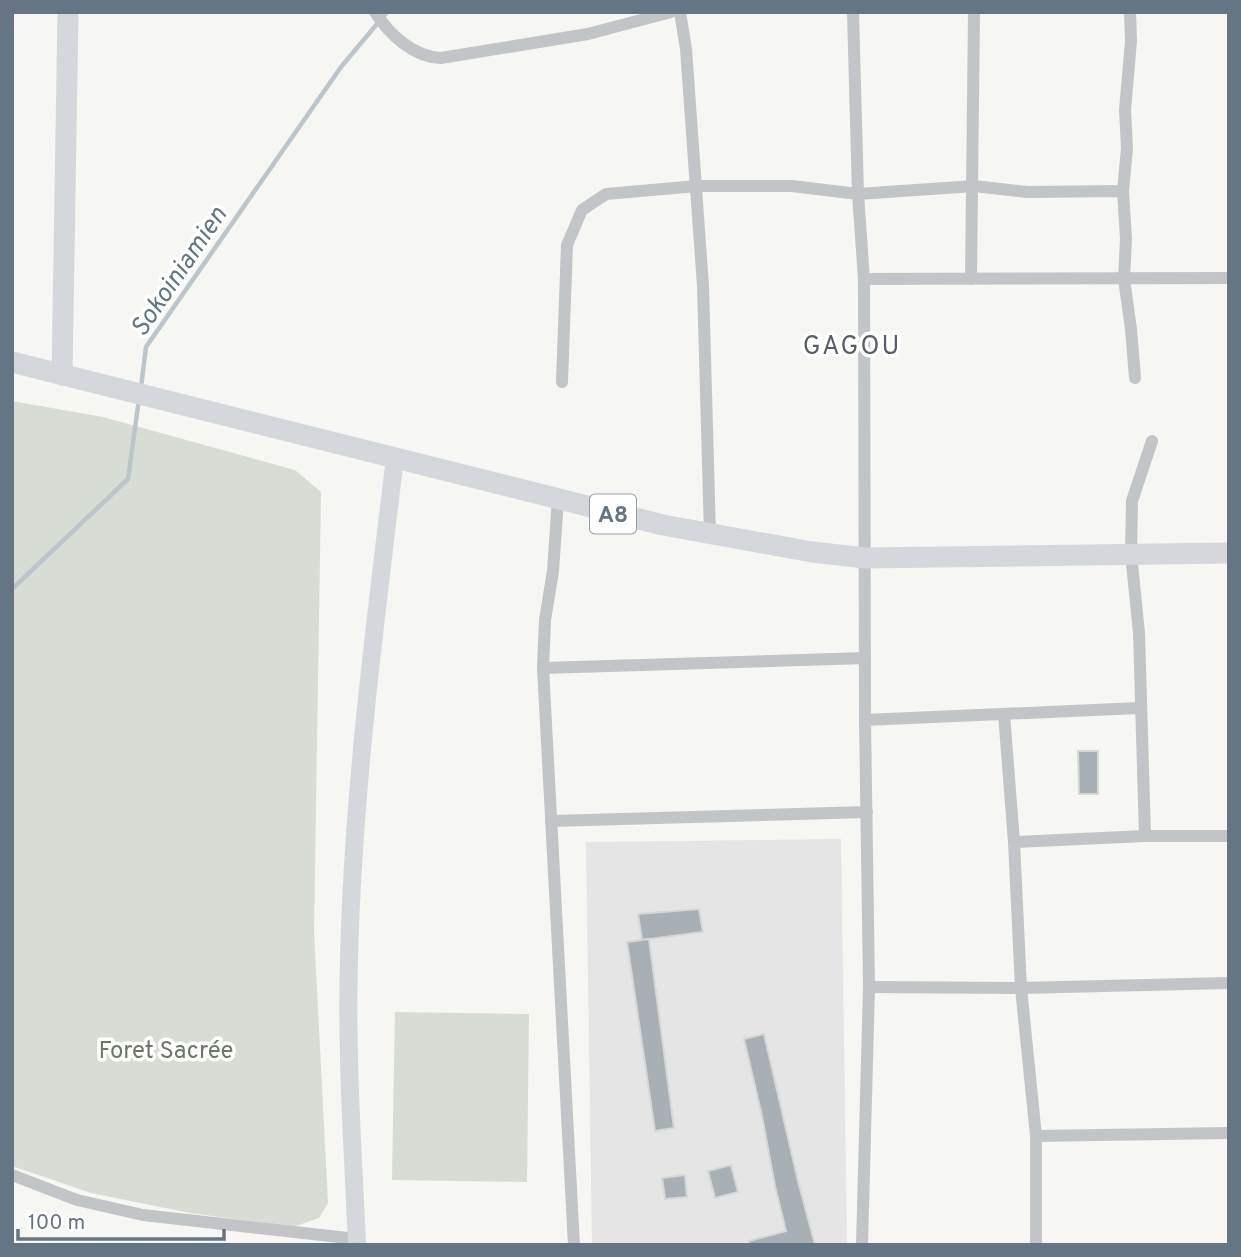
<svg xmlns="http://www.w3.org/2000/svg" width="1241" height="1257" viewBox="0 0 1241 1257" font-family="Overpass,sans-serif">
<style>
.built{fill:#e4e5e4}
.green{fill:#d7ddd4}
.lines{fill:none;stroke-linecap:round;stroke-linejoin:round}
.stream{stroke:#bbc5ca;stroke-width:4.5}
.building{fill:#a8b0b5;stroke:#d7d7d5;stroke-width:2}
.street{stroke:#c1c5c8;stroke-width:12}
.secondary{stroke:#d4d8dc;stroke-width:18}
.primary{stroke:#d4d8dc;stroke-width:21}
.labels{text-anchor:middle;stroke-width:7;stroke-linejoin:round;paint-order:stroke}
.shield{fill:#fff;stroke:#949ea8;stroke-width:2}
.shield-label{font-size:23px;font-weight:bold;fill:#667583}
.park-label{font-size:24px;fill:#697a65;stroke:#fff}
.water-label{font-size:26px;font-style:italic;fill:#62777f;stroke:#fff}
.neighbourhood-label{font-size:26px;letter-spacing:2px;fill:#545f68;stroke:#fff}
</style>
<rect width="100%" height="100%" fill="#f6f6f3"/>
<polygon class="built" points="841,839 847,1245 592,1245 586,842"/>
<g class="green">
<polygon points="12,401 103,417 295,470 321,492 314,932 328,1203 319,1218 293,1227 190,1213 91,1193 12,1166"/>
<polygon points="395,1012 529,1014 527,1182 392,1180"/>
</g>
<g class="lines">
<g class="stream">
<polyline points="141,387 146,347 341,67 387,12"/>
<polyline points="12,589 128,479 139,399"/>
</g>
</g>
<g class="building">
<polygon points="1078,751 1098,751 1098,794 1079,794"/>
<polygon points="699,909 703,932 642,940 638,914"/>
<polygon points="649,939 674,1128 655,1131 627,942"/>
<polygon points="764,1034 798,1181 815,1245 749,1245 749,1241 786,1231 775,1186 762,1116 744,1039"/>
<polygon points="731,1165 738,1192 715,1198 708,1171"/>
<polygon points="685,1175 687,1197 665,1199 662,1178"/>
</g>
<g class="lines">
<g class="street">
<path d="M375 12C389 34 413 57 441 58L588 34 671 12"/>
<polyline points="680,12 686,49 703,286 710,534"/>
<polyline points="853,12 858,194 864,279 865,720 869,987 862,1245"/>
<polyline points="1123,191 1127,148 1125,110 1131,41 1130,12"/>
<polyline points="864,279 1229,278"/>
<polyline points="971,279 974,12"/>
<polyline points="562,382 567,245 582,210 606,194 697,186 792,186 858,194 974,186 1027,192 1123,191 1126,239 1124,279 1131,329 1135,378"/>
<polyline points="558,499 553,571 545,620 543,668 574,1245"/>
<polyline points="543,668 865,658"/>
<polyline points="1004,714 1014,842 1021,988 1036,1136 1036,1245"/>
<polyline points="865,720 1139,708"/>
<polyline points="551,821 867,812"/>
<polyline points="1145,836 1139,633 1131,554 1132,501 1152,441"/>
<polyline points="1014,842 1145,836 1229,836"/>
<polyline points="869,987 1021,988 1229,983"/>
<polyline points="1036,1136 1229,1133"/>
<polyline points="12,1175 77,1200 143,1215 357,1239"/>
</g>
<path class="secondary" d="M357 1245C353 1150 346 1054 349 959 353 792 375 624 395 458"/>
<g class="primary">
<polyline points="12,362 663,525 812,552 865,558 1229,553"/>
<polyline points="62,375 68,12"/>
</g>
</g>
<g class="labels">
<rect class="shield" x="590" y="494.5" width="46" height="39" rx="5"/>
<g class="shield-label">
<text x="613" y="522">A8</text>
</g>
<g class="park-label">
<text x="166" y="1058">Foret Sacrée</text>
</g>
<g class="water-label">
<text transform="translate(178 271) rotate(-56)" y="9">Sokoiniamien</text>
</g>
<g class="neighbourhood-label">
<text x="852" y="354">GAGOU</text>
</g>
</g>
<rect width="1241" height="1257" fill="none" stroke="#667583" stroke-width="28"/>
<path d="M18 1229v10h206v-10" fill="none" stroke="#667583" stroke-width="3.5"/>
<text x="28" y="1229" font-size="21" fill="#667583" stroke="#ffffff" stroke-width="5" paint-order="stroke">100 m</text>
</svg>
